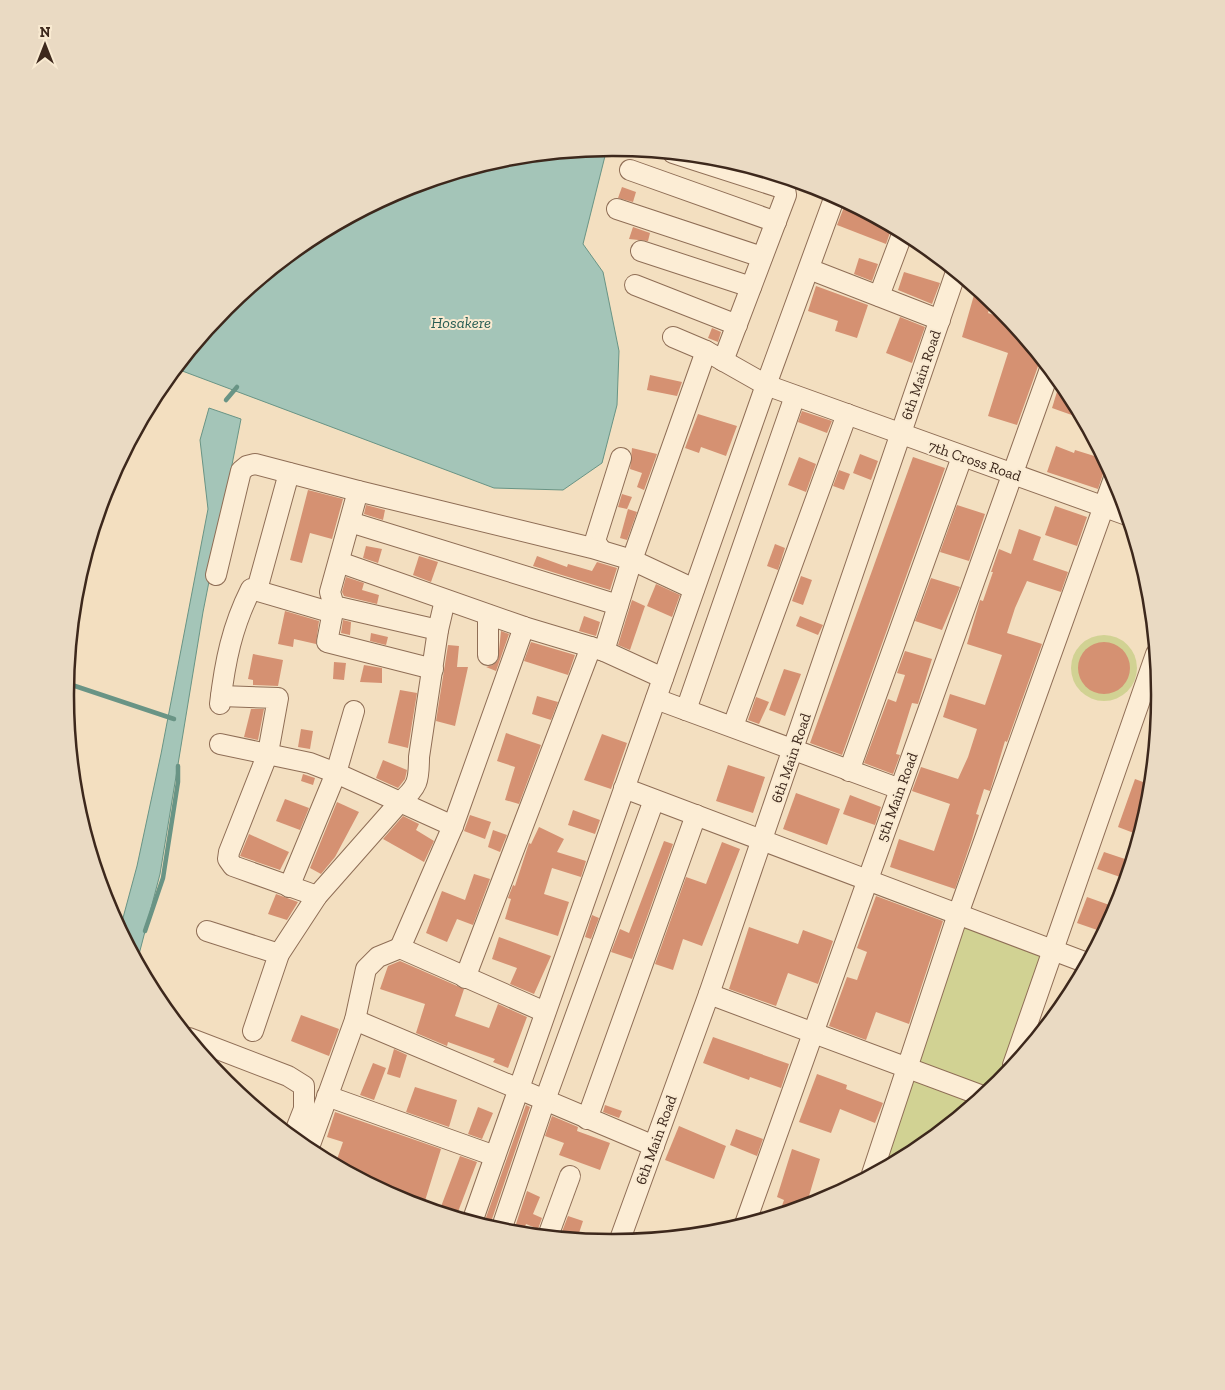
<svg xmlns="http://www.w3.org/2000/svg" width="1225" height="1390" viewBox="0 0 1225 1390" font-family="'Zilla Slab',serif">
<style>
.green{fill:#d1d293}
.water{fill:#a4c5b8;stroke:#699485}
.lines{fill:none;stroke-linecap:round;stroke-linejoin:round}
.stream{stroke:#699485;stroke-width:4.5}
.building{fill:#d59172}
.minor-casing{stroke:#8f6e56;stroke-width:22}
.minor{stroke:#fcedd5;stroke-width:20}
.labels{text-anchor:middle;stroke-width:4;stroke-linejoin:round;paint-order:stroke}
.street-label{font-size:15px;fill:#3d281c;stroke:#f9ead1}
.water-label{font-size:16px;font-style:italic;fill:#295e55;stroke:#f9ead1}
.rim{fill:none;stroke:#3d281c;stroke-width:2.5}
</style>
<rect width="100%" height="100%" fill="#f3dfc0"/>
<g class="green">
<circle cx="1104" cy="668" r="33"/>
<polygon points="962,922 1047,951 1004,1076 988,1092 913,1066"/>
<polygon points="912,1076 979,1099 916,1150 879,1171"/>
</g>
<g class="water">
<polygon points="607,148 583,244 603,272 619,351 617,405 602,463 563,490 494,488 177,369 226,308 309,240 403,189 506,158"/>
<polygon points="209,408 241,419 203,612 160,874 137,962 120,929 137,866 161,754 208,509 200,440"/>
</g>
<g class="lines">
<g class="stream">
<polyline points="226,400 237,387"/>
<polyline points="66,683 174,719"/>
<polyline points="145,931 163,878 178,782 178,766"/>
</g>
</g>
<g class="building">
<polygon points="622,187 636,192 633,202 618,198"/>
<polygon points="846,202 892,227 886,244 837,225"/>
<polygon points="633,227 650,233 648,241 629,239"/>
<polygon points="859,258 878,264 872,281 854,274"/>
<polygon points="904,272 940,283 932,304 898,290"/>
<polygon points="816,286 868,305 857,338 835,331 838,321 808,311"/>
<polygon points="976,288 1002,310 990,307 988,313 1009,320 1041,358 1017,425 988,416 1008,353 962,337"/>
<polygon points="900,317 925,327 912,363 886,353"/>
<polygon points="712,328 721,332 718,342 708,338"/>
<polygon points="650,375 682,382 677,396 647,390"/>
<polygon points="1060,382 1068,391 1083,419 1052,408"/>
<polygon points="802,411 832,421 827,433 798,422"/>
<polygon points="698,414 737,426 726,456 701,447 699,453 685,448"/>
<polygon points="1056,446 1074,453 1075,450 1104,459 1109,467 1103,474 1098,489 1047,472"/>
<polygon points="632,448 657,454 644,490 637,487 642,473 630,469"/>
<polygon points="860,454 878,461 871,480 853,473"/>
<polygon points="799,457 816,464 806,492 788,485"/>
<polygon points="913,457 945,468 842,755 810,743"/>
<polygon points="839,470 850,474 844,490 833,486"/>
<polygon points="308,490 343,499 332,539 310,533 302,563 290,560"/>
<polygon points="622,494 632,497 627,509 618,507"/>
<polygon points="366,505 385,510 383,520 364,514"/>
<polygon points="957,505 985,514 969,561 940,552"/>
<polygon points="1055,506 1087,517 1077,546 1045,535"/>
<polygon points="628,509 637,512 627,540 620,538"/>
<polygon points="1019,529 1041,537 1033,560 1068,572 1061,592 1027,581 1015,608 1007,633 1042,644 1007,742 1005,741 990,791 984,789 976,814 979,815 972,839 955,889 890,867 899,839 934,851 950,804 912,791 921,767 958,779 968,757 977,729 943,717 950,694 985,705 1002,655 967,644 980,600 983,601 993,572 991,572 999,549 1011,554"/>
<polygon points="775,544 785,548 778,570 767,566"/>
<polygon points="366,546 382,549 378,563 363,558"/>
<polygon points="419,556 438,562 431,582 413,575"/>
<polygon points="537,556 567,567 568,564 592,571 597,562 617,568 610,590 533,566"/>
<polygon points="801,576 812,580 803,605 792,601"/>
<polygon points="346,577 364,583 362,590 379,595 377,604 344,596 342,592"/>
<polygon points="931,578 960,587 942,630 915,621"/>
<polygon points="656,584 680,595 672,617 647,606"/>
<polygon points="632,600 645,606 630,650 618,645"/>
<polygon points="285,611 319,621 316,644 294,639 293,647 278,644"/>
<polygon points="584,616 600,622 596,636 579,631"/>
<polygon points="800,616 823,625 818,635 796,626"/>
<polygon points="343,620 351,622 350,635 341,633"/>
<polygon points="501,631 509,634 496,671 486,667 493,665 498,660"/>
<polygon points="371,633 388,637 386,645 370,641"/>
<polygon points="531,642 575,655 568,675 524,661"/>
<circle cx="1104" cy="668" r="26"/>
<polygon points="448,645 459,646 457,667 468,667 455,726 436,721"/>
<polygon points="905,651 932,659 918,704 912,703 896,754 900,755 893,774 864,763 888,699 896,702 905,675 897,673"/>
<polygon points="253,654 283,660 278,686 253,685 253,680 248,679"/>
<polygon points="334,662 346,663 344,680 333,679"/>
<polygon points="364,665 382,668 382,683 360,682"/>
<polygon points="784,669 801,674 785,716 769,710"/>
<polygon points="400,690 417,693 408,748 388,743"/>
<polygon points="537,696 558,702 551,720 532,714"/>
<polygon points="756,697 769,702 759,724 748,720"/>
<polygon points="251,709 264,709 258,740 244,737"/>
<polygon points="301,729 313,731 310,749 298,747"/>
<polygon points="506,733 541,745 519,804 505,800 515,767 497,761"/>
<polygon points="602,734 627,743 611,789 584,780"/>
<polygon points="383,760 407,770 405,779 398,788 376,778"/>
<polygon points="728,765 765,777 753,813 716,801"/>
<polygon points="303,774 315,778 313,785 301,781"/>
<polygon points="1135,779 1151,785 1149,802 1139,835 1118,827"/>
<polygon points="796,793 840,809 827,845 783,829"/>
<polygon points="850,795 881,807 875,825 843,814"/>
<polygon points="285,799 309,808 300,830 276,821"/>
<polygon points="337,802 359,812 335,857 321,874 310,868"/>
<polygon points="573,810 600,820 595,834 568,825"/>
<polygon points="470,815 491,822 485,839 464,831"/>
<polygon points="403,816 419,824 416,830 434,841 424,862 383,839"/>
<polygon points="539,827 564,839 557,852 586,861 581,877 552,868 544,894 569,902 558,936 505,919 511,899 508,898 513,885 515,886 529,843 531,844"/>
<polygon points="493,830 507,835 500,852 488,847"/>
<polygon points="249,834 289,852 280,870 240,856"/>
<polygon points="664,841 673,844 632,959 611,952 620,929 629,933"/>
<polygon points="722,842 740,849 702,946 683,939 673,970 655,964 686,877 706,884"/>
<polygon points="1104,852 1131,861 1126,879 1097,869"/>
<polygon points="474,874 490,879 473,925 457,919 447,942 426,933 442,891 465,900"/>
<polygon points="276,894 298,902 287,920 268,914"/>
<polygon points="876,896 943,921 909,1024 876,1012 866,1040 829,1026 847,977 857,980 867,952 857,948"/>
<polygon points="1087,897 1115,907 1103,932 1077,923"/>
<polygon points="592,915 599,918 591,939 585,937"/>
<polygon points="749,927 798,944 803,930 833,941 818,984 788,973 776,1006 729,989"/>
<polygon points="499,937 551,956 534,994 510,984 517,968 492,959"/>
<polygon points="400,961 464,989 455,1016 489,1028 498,1004 527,1017 508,1068 493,1062 495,1059 448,1042 447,1046 416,1033 425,1004 380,989 388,966"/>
<polygon points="301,1015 339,1029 329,1056 291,1041"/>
<polygon points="713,1037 789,1064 781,1088 750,1077 749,1080 703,1063"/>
<polygon points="394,1049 407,1055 400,1078 387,1074"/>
<polygon points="373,1063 386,1068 374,1100 360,1095"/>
<polygon points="817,1074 847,1085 846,1089 883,1103 875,1123 840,1109 831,1133 799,1122"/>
<polygon points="415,1087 457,1100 449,1127 406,1112"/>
<polygon points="526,1105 530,1107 490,1225 484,1223"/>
<polygon points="605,1105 622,1111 619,1118 603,1112"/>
<polygon points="478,1107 493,1113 482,1139 468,1134"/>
<polygon points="335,1112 441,1149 424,1204 377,1184 377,1187 335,1165 343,1142 327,1137"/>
<polygon points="552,1116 578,1127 577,1131 610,1143 600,1170 559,1155 564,1143 545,1136"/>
<polygon points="679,1126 726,1146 714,1179 665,1160"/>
<polygon points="736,1129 763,1139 757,1156 730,1145"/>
<polygon points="792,1149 820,1159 806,1206 779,1214 784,1200 777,1197"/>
<polygon points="460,1156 477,1162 456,1217 439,1212"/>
<polygon points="527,1191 540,1197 533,1214 542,1218 538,1229 526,1224 522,1234 513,1233"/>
<polygon points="568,1216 583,1221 579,1233 589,1237 588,1240 560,1237"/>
</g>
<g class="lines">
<g class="minor-casing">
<g id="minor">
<polyline points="673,153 785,189 786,195 723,361"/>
<polyline points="630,170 776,222"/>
<polyline points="617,209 762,257"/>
<polyline points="641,251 751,287"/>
<polyline points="809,269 940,320"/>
<polyline points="635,285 737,325"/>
<polyline points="879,296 903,232"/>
<polyline points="673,337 706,351 766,385 1127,515"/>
<polyline points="358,491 330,592 334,606 438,630"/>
<polyline points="350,522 618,605"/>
<polyline points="601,550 595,541 621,458"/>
<polyline points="339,562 524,627 604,651 663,678"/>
<polyline points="216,575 241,471 247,466 255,464 358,491 592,548 632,560 694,589"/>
<polyline points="258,586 289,473"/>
<polyline points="334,606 327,642 433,669"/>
<polyline points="488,615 488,655"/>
<polyline points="524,627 453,826 400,948 545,1012"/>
<polyline points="604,651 632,560 706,351"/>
<polyline points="221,696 278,698 268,753 229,852 228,859 233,866 317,896"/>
<polyline points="656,699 900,789"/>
<path d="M220 704C225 661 232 627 251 589L333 613"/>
<polyline points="686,710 795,396"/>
<polyline points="733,726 847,414"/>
<polyline points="220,744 310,763 336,773 453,826"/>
<polyline points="849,771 962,457"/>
<polyline points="624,788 1087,963"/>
<polyline points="289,887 336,773 354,711"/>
<polyline points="207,931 279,954"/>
<polyline points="465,978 591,647"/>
<polyline points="709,994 983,1096"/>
<polyline points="355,1020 654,1146"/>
<path d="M253 1031 279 954 317 896 399 803C418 787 419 781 419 757L438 630 445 600"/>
<polyline points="189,1038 288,1076 304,1086 304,1109 293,1137"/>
<polyline points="1013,1065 1156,654"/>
<polyline points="327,1096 495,1156"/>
<polyline points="587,1119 696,815"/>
<polyline points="308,1150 355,1020 366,969 378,957 400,948"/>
<polyline points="872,1174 958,914 1114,478"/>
<polyline points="472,1222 766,385 835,196"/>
<polyline points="745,1224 1050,369"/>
<polyline points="501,1230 545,1100 654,800"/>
<polyline points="548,1236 570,1176"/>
<polyline points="619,1242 709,994 956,272"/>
</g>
</g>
<use href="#minor" class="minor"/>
</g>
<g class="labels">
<g class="street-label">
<text transform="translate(921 375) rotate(-71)" y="5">6th Main Road</text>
<text transform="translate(975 461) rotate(19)" y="5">7th Cross Road</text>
<text transform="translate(791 758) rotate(-71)" y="5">6th Main Road</text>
<text transform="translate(897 797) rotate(-70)" y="5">5th Main Road</text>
<text transform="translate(656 1140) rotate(-70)" y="5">6th Main Road</text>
</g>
<g class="water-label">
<text x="461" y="328">Hosakere</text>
</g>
</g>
<path d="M0 0H1225V1390H0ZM612 156H613A538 538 0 0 1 1151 694V696A538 538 0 0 1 613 1234H612A538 538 0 0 1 74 696V694A538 538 0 0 1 612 156Z" fill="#eadac3" fill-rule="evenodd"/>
<path class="rim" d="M612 156H613A538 538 0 0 1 1151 694V696A538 538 0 0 1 613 1234H612A538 538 0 0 1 74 696V694A538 538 0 0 1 612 156Z"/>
<g transform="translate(45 45)" stroke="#f9ead1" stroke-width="4" paint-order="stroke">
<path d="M0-4L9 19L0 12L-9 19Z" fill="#3d281c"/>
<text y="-8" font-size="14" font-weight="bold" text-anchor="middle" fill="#3d281c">N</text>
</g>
</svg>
